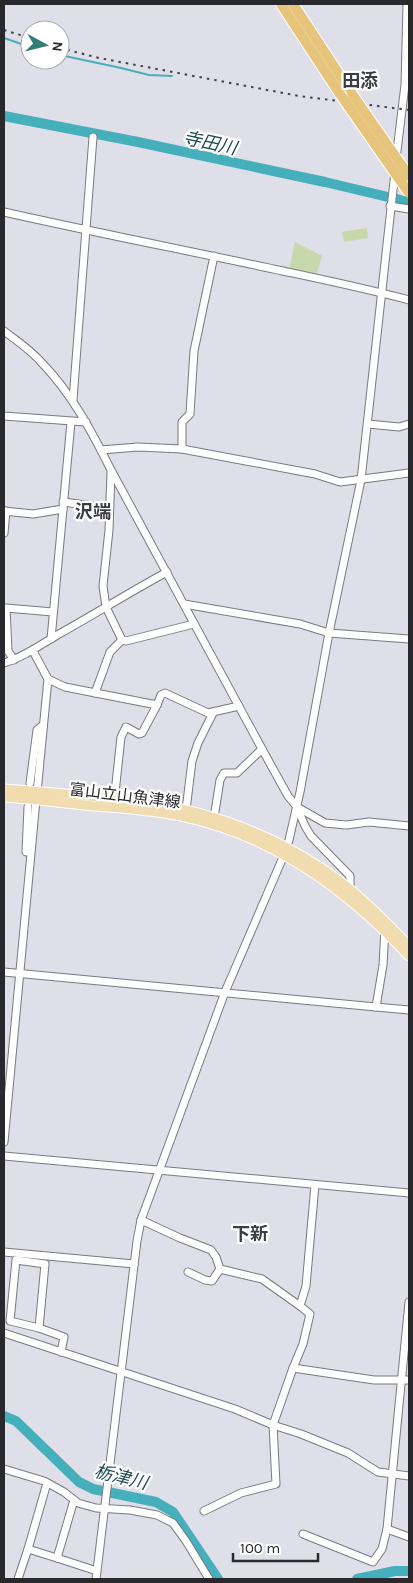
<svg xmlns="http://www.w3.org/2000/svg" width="413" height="1583" viewBox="0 0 413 1583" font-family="Karla,'Noto Sans JP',sans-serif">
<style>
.green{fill:#c7d8ab}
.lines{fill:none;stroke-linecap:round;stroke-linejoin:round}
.stream{stroke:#45afbb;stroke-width:2}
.river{stroke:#45afbb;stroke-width:10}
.minor-casing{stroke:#797982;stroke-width:9}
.major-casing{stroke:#fff;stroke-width:11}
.highway-casing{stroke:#fff;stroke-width:12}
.minor{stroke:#fff;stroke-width:7}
.major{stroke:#f1dcb0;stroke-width:9}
.highway{stroke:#e7c47c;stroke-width:10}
.rail{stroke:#404045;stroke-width:2;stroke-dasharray:2.5 5;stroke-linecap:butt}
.highway-bridge-casing{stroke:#fff;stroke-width:12;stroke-linecap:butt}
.highway-bridge{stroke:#e7c47c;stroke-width:10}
.labels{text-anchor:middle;stroke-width:4.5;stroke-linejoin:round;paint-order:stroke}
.street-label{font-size:16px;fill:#29292d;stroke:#fff}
.neighbourhood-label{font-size:18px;font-weight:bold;fill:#3c3d44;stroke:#fff}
.water-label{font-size:18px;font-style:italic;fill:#1d4b51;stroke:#fff}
</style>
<rect width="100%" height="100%" fill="#dfdfe9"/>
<g class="green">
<polygon points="367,228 368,238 344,242 342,232"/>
<polygon points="295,242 322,256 316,276 289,271"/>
</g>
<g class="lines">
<g class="stream">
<polyline points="4,38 30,47"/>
<polyline points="60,55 121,68 149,75 172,76"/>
</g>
<g class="river">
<polyline points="4,116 138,142 325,182 409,202"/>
<polyline points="4,1416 16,1421 79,1482 93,1489 156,1502 173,1512 218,1579"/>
<polyline points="357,1579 395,1571 409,1571"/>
</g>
<g class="minor-casing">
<g id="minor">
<polyline points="396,159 405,85 407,4"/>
<polyline points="390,206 409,209"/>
<path d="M4 212C97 233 190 251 283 271 325 280 368 289 409 300"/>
<path d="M4 331C17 341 31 350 42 363 72 394 92 432 111 470L262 749 288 796 297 807 305 826 311 836 350 876V890"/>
<polyline points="73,400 93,137"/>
<polyline points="4,416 86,422"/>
<polyline points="368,424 399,427 409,424"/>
<polyline points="182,449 182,422 190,414 194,351 214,256"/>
<polyline points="101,450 138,447 182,449 315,474 340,482 409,473"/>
<polyline points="111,472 109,530 103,586 106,607 122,640"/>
<polyline points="63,502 109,508"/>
<polyline points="4,511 33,514 63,509"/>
<polyline points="4,533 6,511"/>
<polyline points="184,604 300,624 329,633 409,639"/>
<polyline points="51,639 71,422"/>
<polyline points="33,651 48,679 37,792"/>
<polyline points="14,660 8,651 6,608 53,612"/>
<path d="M4 663C24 657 40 645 59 634 95 614 130 592 167 572"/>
<polyline points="48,679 65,687 157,705 161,695 165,693 208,713 239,706"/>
<polyline points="95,693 110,652 122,640 126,641 194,624"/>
<polyline points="30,783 37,730 43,725"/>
<polyline points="114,802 121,737 126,727 139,734 142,733 157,705"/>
<polyline points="297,807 325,823 346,825 369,822 409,826"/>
<polyline points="186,810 192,761 198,743 213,713"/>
<polyline points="214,818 220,780 224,773 237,773 262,749"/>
<polyline points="26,852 28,807"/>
<polyline points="4,972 376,1007 383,965 385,929"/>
<polyline points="376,1007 409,1010"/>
<polyline points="4,1142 36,800"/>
<polyline points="4,1156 409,1193"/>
<polyline points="141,1220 180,1238 211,1250 216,1257 220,1269"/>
<polyline points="4,1252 134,1264"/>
<polygon points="16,1260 45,1264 39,1328 10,1321"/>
<polyline points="188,1272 205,1280 212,1281 220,1269 262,1279 300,1306"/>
<polyline points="39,1328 64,1337 61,1352"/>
<polyline points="4,1333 235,1409 273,1425 301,1434 348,1453 378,1472 409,1476"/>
<polyline points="293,1368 374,1380 409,1380"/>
<polyline points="4,1469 44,1481 64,1492 78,1503 96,1508 130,1510 157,1515 173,1523 186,1541 209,1579"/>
<polyline points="47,1483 28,1549 57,1558 74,1500"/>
<polyline points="204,1511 241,1493 276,1484 273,1425 293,1368 303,1344 310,1314 300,1306 306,1286 315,1185"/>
<polyline points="387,1529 409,1537"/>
<polyline points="303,1534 373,1562 382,1549 387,1529 409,1302"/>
<polyline points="57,1558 97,1571"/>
<polyline points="18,1579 28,1549"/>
<polyline points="96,1579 137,1241 141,1220 225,992 284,855 289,840 300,792 329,633 361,480 395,172"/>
</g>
</g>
<g class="major-casing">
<g id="major">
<path d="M4 789C52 793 100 796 148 803 221 813 295 844 352 891 372 908 391 927 409 946"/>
<path d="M4 797C34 799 64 803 94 806 123 808 152 810 181 816 273 835 347 889 409 956"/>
</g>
</g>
<g class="highway-casing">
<g id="highway">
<polyline points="281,4 340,94"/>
<polyline points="293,4 352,94"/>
</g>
</g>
<use href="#minor" class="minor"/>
<use href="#major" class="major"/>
<use href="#highway" class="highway"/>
<g class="rail">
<polyline points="4,30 30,38"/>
<polyline points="60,48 99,58 299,96 409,110"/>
</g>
<g class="highway-bridge-casing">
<g id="highway-bridge">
<polyline points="340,94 409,193"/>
<polyline points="352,94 409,176"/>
</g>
</g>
<use href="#highway-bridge" class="highway-bridge"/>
</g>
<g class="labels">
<g class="street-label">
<text transform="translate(125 795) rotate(7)" y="6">富山立山魚津線</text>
</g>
<g class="neighbourhood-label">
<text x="360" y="87">田添</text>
<text x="93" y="518">沢端</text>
<text x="250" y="1240">下新</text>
</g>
<g class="water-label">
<text transform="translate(210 143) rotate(12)" y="6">寺田川</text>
<text transform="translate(121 1477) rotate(14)" y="6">栃津川</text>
</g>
</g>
<rect width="413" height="1583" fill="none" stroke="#29292d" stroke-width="10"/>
<g transform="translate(45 45) rotate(97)"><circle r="24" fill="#ffffff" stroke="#a9a9ab"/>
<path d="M0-4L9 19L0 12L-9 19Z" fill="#347c76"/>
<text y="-8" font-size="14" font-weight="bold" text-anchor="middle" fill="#29292d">N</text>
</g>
<path d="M233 1553v8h85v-8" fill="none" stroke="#29292d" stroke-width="2.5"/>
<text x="240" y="1553" font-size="15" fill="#29292d" stroke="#ffffff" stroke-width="4" paint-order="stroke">100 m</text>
</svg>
